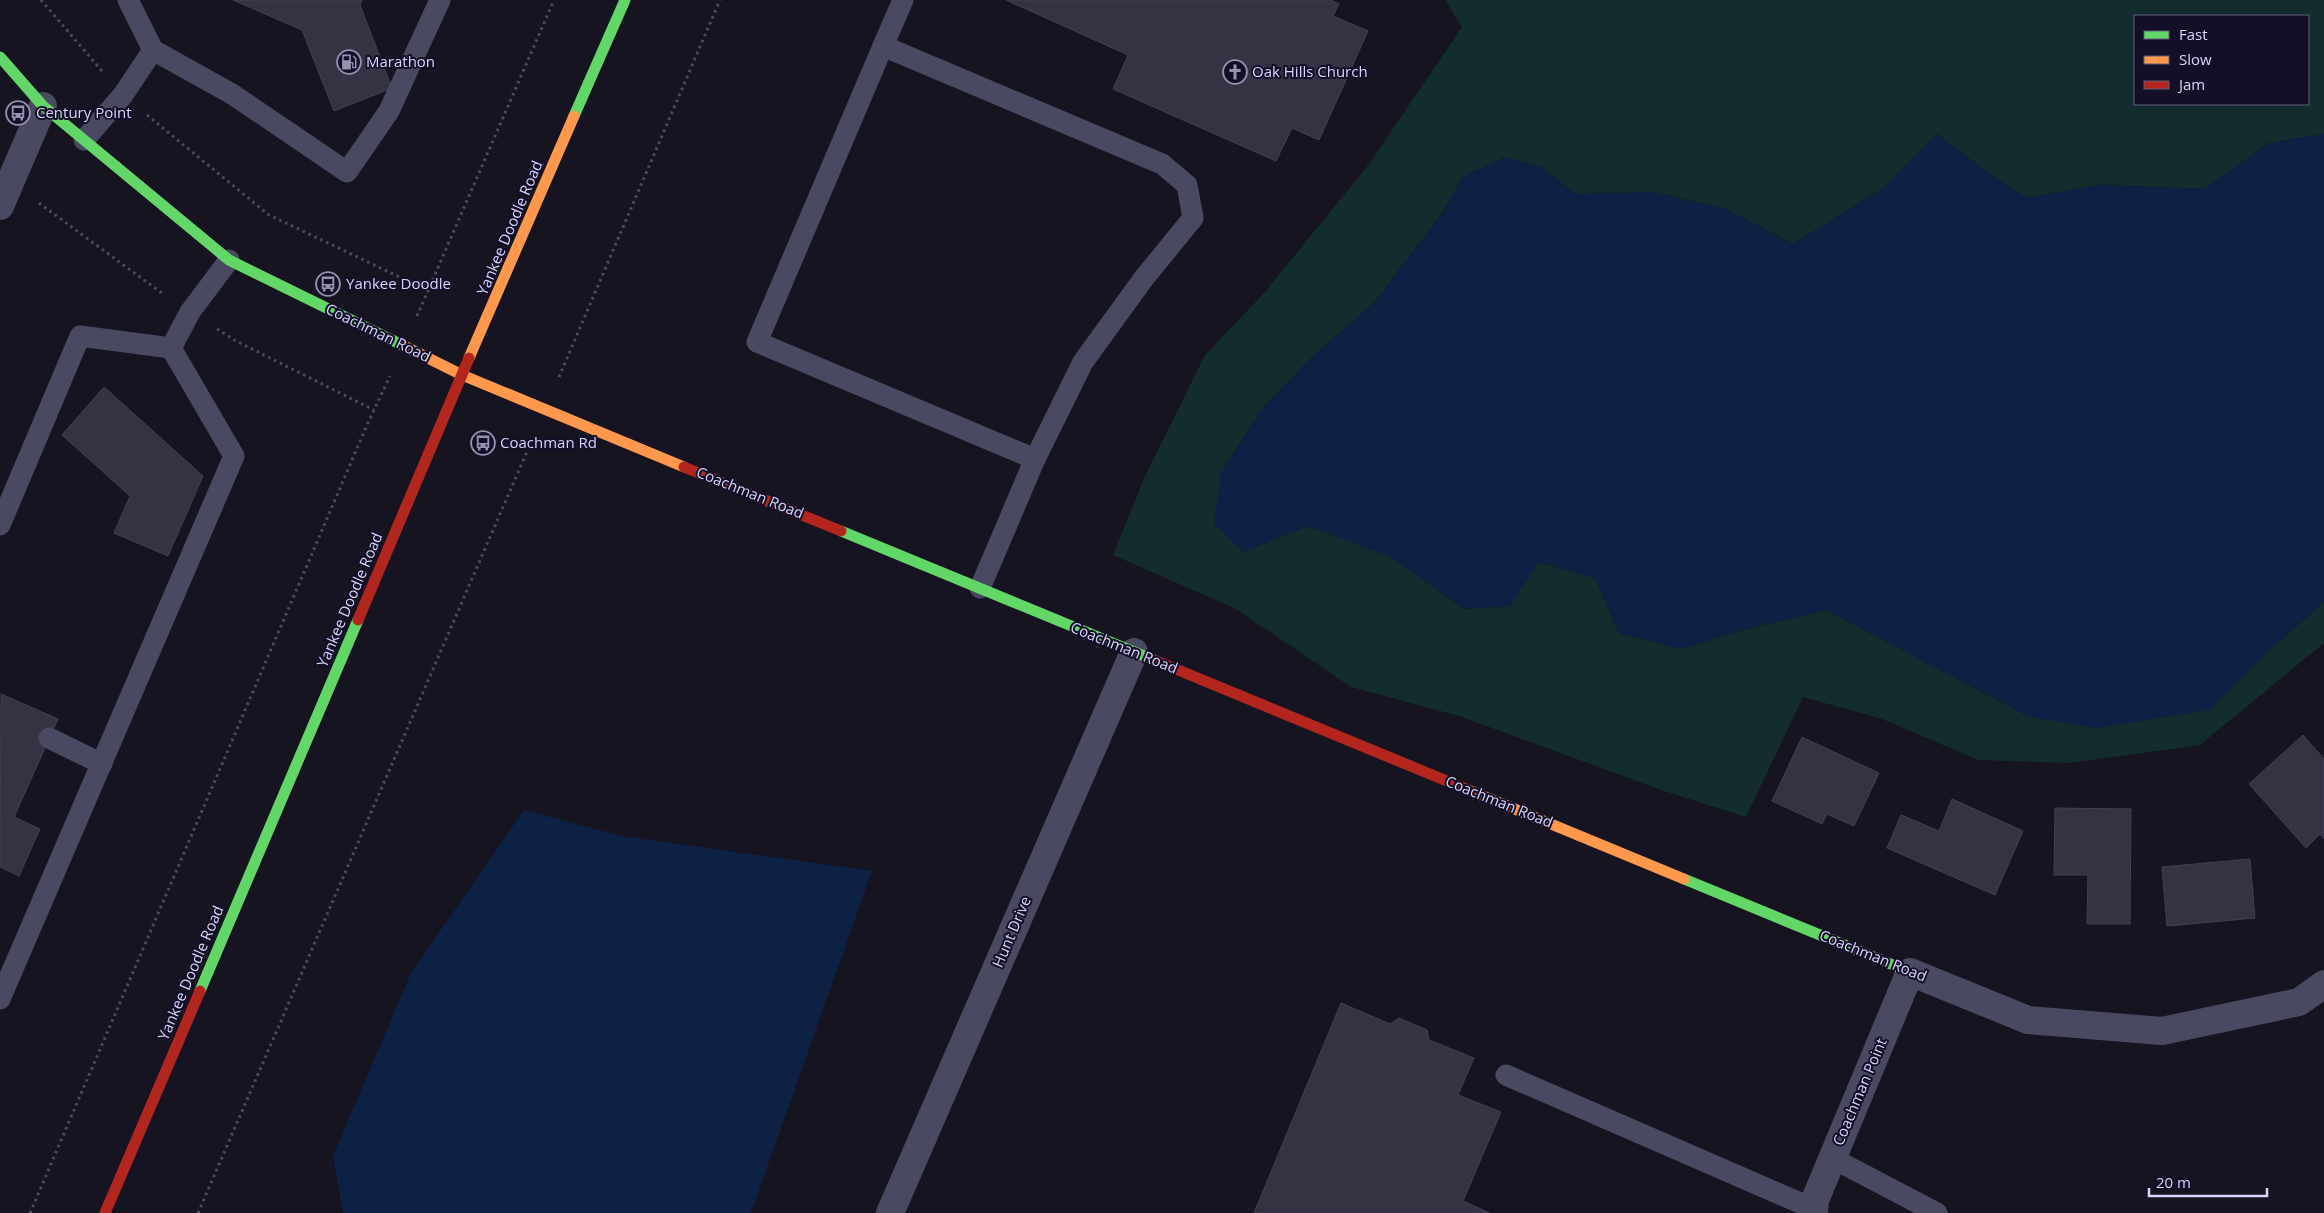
<svg xmlns="http://www.w3.org/2000/svg" width="2324" height="1213" viewBox="0 0 2324 1213" font-family="'Open Sans',sans-serif">
<style>
.green{fill:#132c2d;fill-rule:evenodd}
.water{fill:#0d2144}
.building{fill:#343243;stroke:#433f54}
.lines{fill:none;stroke-linecap:round;stroke-linejoin:round}
.path{stroke:#44505f;stroke-width:3;stroke-dasharray:2.5 4;stroke-linecap:butt}
.lane{stroke:#4a4962;stroke-width:21}
.street{stroke:#4a4962;stroke-width:28}
.fast{stroke:#63d668;stroke-width:11}
.slow{stroke:#ff974d;stroke-width:11}
.jam{stroke:#b3261e;stroke-width:11}
.labels{text-anchor:middle;stroke-width:4;stroke-linejoin:round;paint-order:stroke}
.poi-label{font-size:15px;fill:#d9d4ff;stroke:#130f26;text-anchor:start}
.street-label{font-size:15px;fill:#d9d4ff;stroke:#130f26}
</style>
<rect width="100%" height="100%" fill="#161421"/>
<path class="green" d="M1445 0H2324V134L2269 143 2204 189 2100 185 2026 198 1983 169 1937 134 1885 187 1793 244 1725 209 1653 192 1575 194 1542 167 1505 157 1463 177 1441 215 1374 303 1314 355 1260 411 1221 474 1243 552 1307 526 1389 555 1464 609 1510 606 1538 562 1595 578 1619 633 1681 649 1742 630 1826 610 2030 717 2273 647 2324 602V643L2200 745 2069 763 1978 760 1882 719 1803 697 1746 817 1664 791 1459 716 1351 687 1236 609 1113 555 1145 476 1205 355 1265 292 1369 164 1462 27ZM2135 16H2308V104H2135Z"/>
<g class="water">
<polygon points="1937,134 1983,169 2026,198 2100,185 2204,189 2269,143 2324,134 2324,602 2273,647 2209,710 2097,728 2030,717 1826,610 1742,630 1681,649 1619,633 1595,578 1539,562 1510,606 1464,609 1389,556 1307,526 1243,552 1214,523 1221,474 1260,411 1314,355 1374,303 1441,215 1463,177 1505,157 1542,167 1575,194 1653,192 1725,209 1793,244 1885,187"/>
<polygon points="524,810 622,836 872,871 751,1213 343,1213 333,1156 411,973"/>
</g>
<g class="building">
<polygon points="233,0 362,0 360,5 392,88 334,111 302,30"/>
<polygon points="1006,0 1331,0 1339,4 1333,16 1368,31 1319,140 1292,128 1276,161 1113,89 1128,55"/>
<polygon points="104,387 203,476 168,556 114,533 130,496 62,435"/>
<polygon points="1,694 58,719 14,817 40,829 19,876 0,867"/>
<polygon points="2303,735 2324,759 2324,839 2320,834 2306,848 2249,784"/>
<polygon points="1802,737 1879,773 1854,826 1827,814 1822,824 1772,801"/>
<polygon points="1952,799 2023,831 1995,895 1887,848 1901,815 1939,831"/>
<polygon points="2055,808 2131,809 2130,924 2087,924 2088,875 2054,875"/>
<polygon points="2250,859 2255,918 2167,926 2162,867"/>
<polygon points="1341,1003 1390,1024 1399,1018 1427,1030 1429,1040 1474,1058 1458,1095 1501,1112 1463,1201 1490,1213 1254,1213"/>
</g>
<g class="lines">
<g class="path">
<polyline points="41,0 102,71"/>
<polyline points="147,115 269,215 429,291"/>
<polyline points="39,203 163,294"/>
<polyline points="417,316 554,0"/>
<polyline points="217,329 236,341 374,410"/>
<polyline points="559,377 720,0"/>
<polyline points="30,1213 367,425 390,376"/>
<polyline points="198,1213 532,440"/>
</g>
<g class="lane">
<polyline points="128,0 153,50"/>
<polyline points="903,0 883,46 1162,164 1187,185 1193,218 1144,278 1083,362 1035,459 980,588"/>
<polyline points="883,46 757,342 1035,459"/>
<polyline points="84,140 123,95 153,50 232,94 347,172 389,111 440,0"/>
<polyline points="0,525 80,336 171,348"/>
<polyline points="49,738 102,764"/>
<polyline points="0,999 234,456 171,348 190,312 229,260"/>
<polyline points="1506,1075 1814,1209"/>
<polyline points="1832,1158 1937,1213"/>
</g>
<g class="street">
<polyline points="0,206 43,106"/>
<polyline points="890,1213 1134,652"/>
<polyline points="1814,1213 1815,1200 1910,972 2028,1020 2162,1031 2299,1002 2324,984"/>
</g>
<g class="fast">
<polyline points="0,57 43,106 229,260 404,346"/>
<polyline points="574,116 625,0"/>
<polyline points="841,531 1154,660"/>
<polyline points="1684,879 1910,972"/>
<polyline points="200,991 358,620"/>
</g>
<g class="slow">
<polyline points="404,346 462,375 684,467"/>
<polyline points="469,358 574,116"/>
<polyline points="1471,791 1684,879"/>
</g>
<g class="jam">
<polyline points="684,467 841,531"/>
<polyline points="358,620 469,358"/>
<polyline points="1154,660 1471,791"/>
<polyline points="105,1213 200,991"/>
</g>
</g>
<defs>
<g id="fuel-ring" transform="scale(1.25)"><circle r="9.5" fill="#130f26" stroke="#9591b1" stroke-width="1.5"/><path d="M-5.5-6h7V0h2V4h1.3V-2.5L3-4.5l.8-.8L6-3V5H2.5V1h-1V6h-7ZM-4.2-4.7v3.2H.2V-4.7Z" fill="#9591b1"/></g>
<g id="church-ring" transform="scale(1.25)"><circle r="9.5" fill="#130f26" stroke="#9591b1" stroke-width="1.5"/><path d="M-1.2-6h2.4v3.5h3.3v2.4h-3.3V6h-2.4V-.1h-3.3v-2.4h3.3Z" fill="#9591b1"/></g>
<g id="bus-ring" transform="scale(1.25)"><circle r="9.5" fill="#130f26" stroke="#9591b1" stroke-width="1.5"/><path d="M-5-6H5V4H4V6H2V4H-2V6H-4V4H-5ZM-3.5-4V0h7V-4ZM-3.5 1.2v1.5H-2V1.2ZM2 1.2v1.5H3.5V1.2Z" fill="#9591b1"/></g>
</defs>
<g fill-rule="evenodd">
<use href="#fuel-ring" x="349" y="62"/>
<use href="#church-ring" x="1235" y="72"/>
<use href="#bus-ring" x="18" y="113"/>
<use href="#bus-ring" x="328" y="284"/>
<use href="#bus-ring" x="483" y="443"/>
</g>
<g class="labels">
<g class="poi-label">
<text x="366" y="67">Marathon</text>
<text x="1252" y="77">Oak Hills Church</text>
<text x="36" y="118">Century Point</text>
<text x="346" y="289">Yankee Doodle</text>
<text x="500" y="448">Coachman Rd</text>
</g>
<g class="street-label">
<text transform="translate(510 228) rotate(-67)" y="5">Yankee Doodle Road</text>
<text transform="translate(378 333) rotate(26)" y="5">Coachman Road</text>
<text transform="translate(750 493) rotate(22)" y="5">Coachman Road</text>
<text transform="translate(350 600) rotate(-67)" y="5">Yankee Doodle Road</text>
<text transform="translate(1124 648) rotate(22)" y="5">Coachman Road</text>
<text transform="translate(1499 802) rotate(22)" y="5">Coachman Road</text>
<text transform="translate(1012 932) rotate(-67)" y="5">Hunt Drive</text>
<text transform="translate(1873 956) rotate(22)" y="5">Coachman Road</text>
<text transform="translate(191 973) rotate(-67)" y="5">Yankee Doodle Road</text>
<text transform="translate(1860 1092) rotate(-67)" y="5">Coachman Point</text>
</g>
</g>
<rect x="2134" y="15" width="175" height="90" fill="#130f26" stroke="#625e7d"/>
<rect x="2144" y="31" width="25" height="8" fill="#63d668" stroke="#625e7d"/>
<text x="2179" y="40" font-size="15" fill="#d9d4ff">Fast</text>
<rect x="2144" y="56" width="25" height="8" fill="#ff974d" stroke="#625e7d"/>
<text x="2179" y="65" font-size="15" fill="#d9d4ff">Slow</text>
<rect x="2144" y="81" width="25" height="8" fill="#b3261e" stroke="#625e7d"/>
<text x="2179" y="90" font-size="15" fill="#d9d4ff">Jam</text>
<path d="M2149 1188v8h118v-8" fill="none" stroke="#d9d4ff" stroke-width="2.5"/>
<text x="2156" y="1188" font-size="15" fill="#d9d4ff" stroke="#130f26" stroke-width="4" paint-order="stroke">20 m</text>
</svg>
